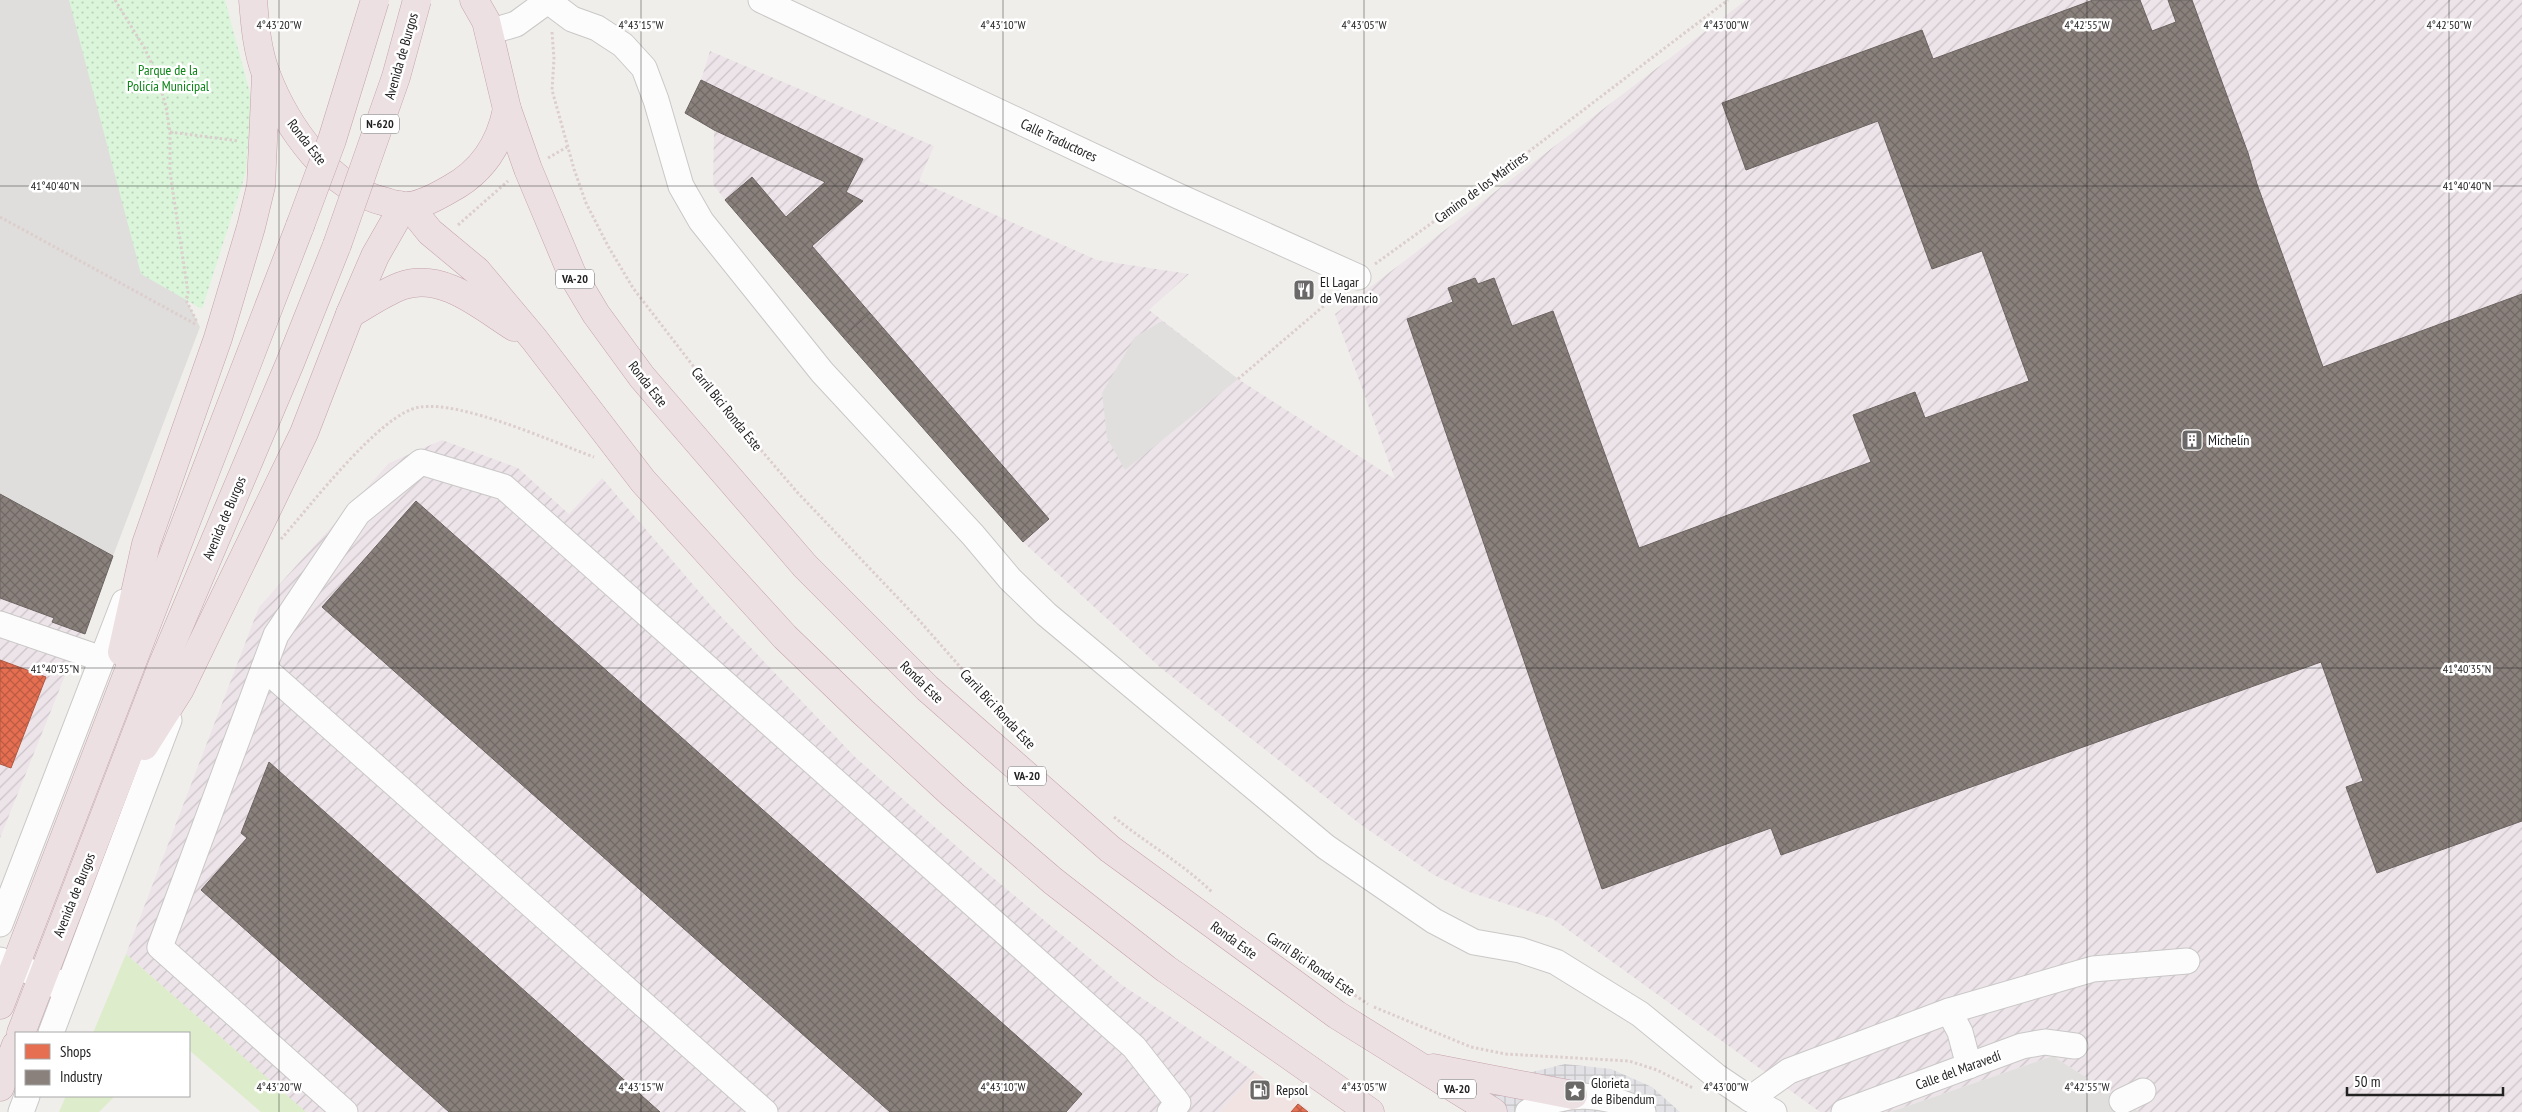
<svg xmlns="http://www.w3.org/2000/svg" width="2522" height="1112" viewBox="0 0 2522 1112" font-family="'PT Sans Narrow',sans-serif">
<style>
.residential{fill:#dfdedc}
.commercial{fill:#f1e3e1}
.industrial{fill:url(#industrial-furrows)}
.grass{fill:#ddeccb}
.park{fill:url(#park-dots)}
.parking{fill:#e0dfde}
.plaza{fill:url(#plaza-grid)}
.shops{fill:url(#shops-cross-hatch);stroke:#ac5843}
.industry{fill:url(#industry-cross-hatch);stroke:#6b6461}
.lines{fill:none;stroke-linecap:round;stroke-linejoin:round}
.minor-casing{stroke:#c9c8c7;stroke-width:27}
.highway-casing{stroke:#c5a2ac;stroke-width:29}
.path{stroke:#dccecd;stroke-width:3;stroke-dasharray:2.5 2.5;stroke-linecap:butt}
.minor{stroke:#fdfcfc;stroke-width:25}
.highway{stroke:#ece0e2;stroke-width:28}
.highway-bridge-casing{stroke:#c5a2ac;stroke-width:29;stroke-linecap:butt}
.highway-bridge{stroke:#ece0e2;stroke-width:28}
.ticks{fill:none;stroke:#222;stroke-width:1;stroke-opacity:0.45}
.labels{text-anchor:middle;stroke-width:5;stroke-linejoin:round;paint-order:stroke}
.shield{fill:#fff;stroke:#646464;stroke-width:1}
.shield-label{font-size:12px;font-weight:bold;fill:#222}
.street-label{font-size:14px;fill:#222;stroke:#fff}
.park-label{font-size:14px;fill:#0c8416;stroke:#fff}
.poi-label{font-size:14px;fill:#222;stroke:#fff;text-anchor:start}
.ticks-label{font-size:12px;text-anchor:middle;fill:#222;stroke:#fff;stroke-width:5;stroke-linejoin:round;paint-order:stroke}
</style>
<defs>
<pattern id="industrial-furrows" width="10" height="10" patternUnits="userSpaceOnUse" patternTransform="scale(1.25)"><rect width="10" height="10" fill="#ede4e9"/><path d="M-1 1l2-2M0 10L10 0M9 11l2-2" fill="none" stroke="#cbc3c8"/></pattern>
<pattern id="park-dots" width="8" height="8" patternUnits="userSpaceOnUse" patternTransform="scale(1.25)"><rect width="8" height="8" fill="#daf5da"/><path d="M2 2h.1M6 6h.1" fill="none" stroke="#bbd2bb" stroke-width="1.8" stroke-linecap="round"/></pattern>
<pattern id="plaza-grid" width="8" height="8" patternUnits="userSpaceOnUse" patternTransform="scale(1.25)"><rect width="8" height="8" fill="#e2e1e5"/><path d="M0 4h8M4 0v8" fill="none" stroke="#c2c1c4"/></pattern>
<pattern id="shops-cross-hatch" width="8" height="8" patternUnits="userSpaceOnUse" patternTransform="scale(1.25)"><rect width="8" height="8" fill="#e76f51"/><path d="M0 0l8 8M0 8l8-8" fill="none" stroke="#bb5b43"/></pattern>
<pattern id="industry-cross-hatch" width="8" height="8" patternUnits="userSpaceOnUse" patternTransform="scale(1.25)"><rect width="8" height="8" fill="#8a817c"/><path d="M0 0l8 8M0 8l8-8" fill="none" stroke="#706965"/></pattern>
</defs>
<rect width="100%" height="100%" fill="#f0eeeb"/>
<polygon class="residential" points="0,0 106,0 186,300 200,327 113,556 0,494"/>
<polygon class="commercial" points="1255,1072 1305,1107 1312,1112 1220,1112"/>
<g class="industrial">
<polygon points="1746,0 2522,0 2522,1112 2139,1112 2053,1056 1890,1112 1820,1112 1553,919 1469,892 1434,875 1360,824 1162,669 1023,542 725,200 713,184 714,130 685,113 701,80 710,51 934,146 919,181 1097,260 1189,274 1149,310 1238,379 1395,479 1335,314"/>
<polygon points="442,440 518,468 569,514 602,478 713,608 855,757 979,866 1122,985 1255,1072 1220,1112 305,1112 126,954 259,607 389,463"/>
<polygon points="0,494 113,556 0,838"/>
</g>
<g class="grass">
<polygon points="126,954 306,1112 261,1112 189,1050 189,1033 93,1033"/>
<polygon points="66,1096 115,1096 99,1112 59,1112"/>
</g>
<polygon class="park" points="69,0 225,0 251,97 246,172 202,309 141,274"/>
<g class="parking">
<polygon points="1162,321 1238,379 1125,470 1107,438 1102,393 1135,337"/>
<polygon points="2053,1056 2139,1112 1890,1112"/>
</g>
<polygon class="plaza" points="1565,1064 1611,1069 1652,1087 1680,1112 1471,1112 1487,1095 1524,1074"/>
<g class="shops">
<polygon points="0,660 46,677 11,768 0,764"/>
<polygon points="1298,1104 1308,1112 1291,1112"/>
</g>
<g class="industry">
<polygon points="2093,0 2140,0 2152,31 2176,22 2168,0 2192,0 2248,153 2257,184 2323,367 2522,294 2522,821 2377,873 2346,787 2363,781 2321,662 1781,855 1771,828 1602,889 1407,319 1453,302 1448,288 1475,278 1478,284 1494,278 1512,326 1553,311 1639,548 1871,462 1853,415 1915,392 1925,418 2029,381 1982,251 1932,269 1878,121 1746,170 1722,103 1922,30 1933,59"/>
<polygon points="701,80 863,159 846,192 863,201 812,246 870,313 843,337 725,200 752,177 786,217 825,182 714,130 685,113"/>
<polygon points="870,313 1049,519 1023,542 843,337"/>
<polygon points="0,494 113,556 85,634 52,622 54,618 0,598"/>
<polygon points="416,501 1082,1094 1066,1112 890,1112 322,607"/>
<polygon points="269,762 660,1112 449,1112 201,890 247,838 241,833"/>
</g>
<g class="lines">
<g class="minor-casing">
<g id="minor">
<polyline points="761,0 1178,196 1358,277"/>
<polyline points="548,1 572,19 597,28 623,45 644,68 656,100 681,186 701,221 822,372 973,535 1010,579 1046,614 1326,847 1434,921 1474,942 1520,950 1556,962 1640,1014 1716,1076 1750,1099 1774,1112"/>
<polyline points="489,32 516,24 549,0"/>
<polyline points="0,624 102,659"/>
<polyline points="264,668 765,1112"/>
<polyline points="0,924 124,602"/>
<polyline points="0,960 57,982 57,986"/>
<polyline points="1949,1011 1960,1032 1969,1066"/>
<polyline points="51,1033 169,720"/>
<polyline points="1750,1099 1789,1071 1949,1011 2093,969 2187,961"/>
<polyline points="2122,1101 2143,1091"/>
<polyline points="21,1112 27,1096"/>
<polyline points="345,1112 160,947 276,635 358,513 421,462 504,487 1134,1047 1178,1103 1170,1112"/>
<path d="M1528 1112C1565 1089 1606 1093 1643 1112"/>
<polyline points="1844,1112 2022,1046 2045,1042 2075,1046"/>
</g>
</g>
<g class="highway-casing">
<g id="highway">
<path d="M253 0C255 25 257 50 266 74 286 126 329 189 386 202 393 204 401 207 408 206 422 205 438 196 450 189 482 172 500 145 507 109"/>
<polyline points="474,0 486,21 507,109 528,169 572,274 596,314 642,377 805,566 927,688 1110,849 1337,1015 1493,1112"/>
<polyline points="409,206 430,232 477,271 534,339 643,481 722,568 785,637 862,711 953,795 1053,881 1166,969 1370,1112"/>
<path d="M350 314C366 305 383 293 401 286 442 271 482 307 514 327"/>
<polyline points="122,652 146,544 218,338 251,227 261,186 266,74"/>
<polyline points="144,746 180,689 304,433 350,314 375,256 395,221 400,205"/>
<polyline points="0,1005 300,226"/>
<polyline points="21,1033 162,666 290,363 337,245"/>
<polyline points="1433,1068 1573,1095"/>
<polyline points="0,1087 16,1045"/>
</g>
</g>
<g class="path">
<polyline points="115,0 145,49 158,78 166,107 170,132 170,172 188,293 186,300 197,322"/>
<polyline points="552,32 554,59 552,90 574,169 586,203 608,246 633,288 731,415 797,492 918,619 1021,736"/>
<polyline points="170,132 239,141"/>
<polyline points="548,158 567,147"/>
<polyline points="0,217 197,325"/>
<polyline points="458,225 508,181"/>
<polyline points="1375,264 1490,181 1728,0"/>
<polyline points="1238,379 1339,293"/>
<path d="M281 539C309 508 381 412 420 407 463 401 550 441 594 457"/>
<path d="M1114 817C1146 843 1182 863 1212 892"/>
<polyline points="1338,984 1368,1004"/>
<polyline points="1374,1007 1471,1047 1505,1054 1629,1061 1657,1070 1693,1088"/>
</g>
<use href="#minor" class="minor"/>
<use href="#highway" class="highway"/>
<g class="highway-bridge-casing">
<g id="highway-bridge">
<polyline points="300,226 332,140 375,0"/>
<polyline points="337,245 396,77 417,0"/>
</g>
</g>
<use href="#highway-bridge" class="highway-bridge"/>
</g>
<path class="ticks" d="M279 0V1112M641 0V1112M1003 0V1112M1364 0V1112M1726 0V1112M2087 0V1112M2449 0V1112M0 186H2522M0 668H2522"/>
<defs>
<g id="restaurant-square" transform="scale(1.125)"><rect x="-9" y="-9" width="18" height="18" rx="4" fill="#6a6968" stroke="#fff"/><path d="M-5-6h1v4h1v-4h1v4h1v-4h1v5L-1.5 .5V6h-2V.5L-5-1ZM5-6V6H3V1.5H1.5Q1.5-4 5-6Z" fill="#fff"/></g>
<g id="building-square" transform="scale(1.125)"><rect x="-9" y="-9" width="18" height="18" rx="4" fill="#6a6968" stroke="#fff"/><path d="M-4-6H4V6H1V3H-1V6H-4ZM-2.5-4.3h1.7v1.8h-1.7ZM.8-4.3h1.7v1.8H.8ZM-2.5-1h1.7V.8h-1.7ZM.8-1h1.7V.8H.8Z" fill="#fff"/></g>
<g id="fuel-square" transform="scale(1.125)"><rect x="-9" y="-9" width="18" height="18" rx="4" fill="#6a6968" stroke="#fff"/><path d="M-5.5-6h7V0h2V4h1.3V-2.5L3-4.5l.8-.8L6-3V5H2.5V1h-1V6h-7ZM-4.2-4.7v3.2H.2V-4.7Z" fill="#fff"/></g>
<g id="sight-square" transform="scale(1.125)"><rect x="-9" y="-9" width="18" height="18" rx="4" fill="#6a6968" stroke="#fff"/><path d="M0-6L1.8-2.2L6-1.7L2.9 1.2L3.7 5.4L0 3.3L-3.7 5.4L-2.9 1.2L-6-1.7L-1.8-2.2Z" fill="#fff"/></g>
</defs>
<g fill-rule="evenodd">
<use href="#restaurant-square" x="1304" y="290"/>
<use href="#building-square" x="2192" y="440"/>
<use href="#fuel-square" x="1260" y="1090"/>
<use href="#sight-square" x="1575" y="1091"/>
</g>
<g class="labels">
<g class="shield">
<rect x="361" y="114.5" width="38" height="19" rx="4"/>
<rect x="556" y="269.5" width="38" height="19" rx="4"/>
<rect x="1008" y="766.5" width="38" height="19" rx="4"/>
<rect x="1438" y="1079.5" width="38" height="19" rx="4"/>
</g>
<g class="shield-label">
<text x="380" y="128">N-620</text>
<text x="575" y="283">VA-20</text>
<text x="1027" y="780">VA-20</text>
<text x="1457" y="1093">VA-20</text>
</g>
<g class="street-label">
<text transform="translate(401 56) rotate(-74)" y="5">Avenida de Burgos</text>
<text transform="translate(1059 140) rotate(25)" y="5">Calle Traductores</text>
<text transform="translate(307 142) rotate(52)" y="5">Ronda Este</text>
<text transform="translate(1481 187) rotate(-36)" y="5">Camino de los Mártires</text>
<text transform="translate(648 384) rotate(52)" y="5">Ronda Este</text>
<text transform="translate(727 409) rotate(51)" y="5">Carril Bici Ronda Este</text>
<text transform="translate(224 518) rotate(-67)" y="5">Avenida de Burgos</text>
<text transform="translate(922 682) rotate(44)" y="5">Ronda Este</text>
<text transform="translate(998 709) rotate(47)" y="5">Carril Bici Ronda Este</text>
<text transform="translate(74 895) rotate(-68)" y="5">Avenida de Burgos</text>
<text transform="translate(1234 940) rotate(36)" y="5">Ronda Este</text>
<text transform="translate(1311 964) rotate(34)" y="5">Carril Bici Ronda Este</text>
<text transform="translate(1958 1070) rotate(-20)" y="5">Calle del Maravedí</text>
</g>
<g class="park-label">
<text x="168" y="75">Parque de la<tspan x="168" dy="16">Policía Municipal</tspan></text>
</g>
<g class="poi-label">
<text x="1320" y="287">El Lagar<tspan x="1320" dy="16">de Venancio</tspan></text>
<text x="2208" y="445">Michelín</text>
<text x="1591" y="1088">Glorieta<tspan x="1591" dy="16">de Bibendum</tspan></text>
<text x="1276" y="1095">Repsol</text>
</g>
</g>
<g class="ticks-label">
<text x="279" y="29">4°43'20"W</text>
<text x="641" y="29">4°43'15"W</text>
<text x="1003" y="29">4°43'10"W</text>
<text x="1364" y="29">4°43'05"W</text>
<text x="1726" y="29">4°43'00"W</text>
<text x="2087" y="29">4°42'55"W</text>
<text x="2449" y="29">4°42'50"W</text>
<text x="55" y="190">41°40'40"N</text>
<text x="2467" y="190">41°40'40"N</text>
<text x="55" y="673">41°40'35"N</text>
<text x="2467" y="673">41°40'35"N</text>
<text x="279" y="1091">4°43'20"W</text>
<text x="641" y="1091">4°43'15"W</text>
<text x="1003" y="1091">4°43'10"W</text>
<text x="1364" y="1091">4°43'05"W</text>
<text x="1726" y="1091">4°43'00"W</text>
<text x="2087" y="1091">4°42'55"W</text>
</g>
<rect x="15" y="1032" width="175" height="65" fill="#ffffff" stroke="#a7a7a7"/>
<rect x="25" y="1044" width="25" height="15" fill="#e76f51" stroke="#a7a7a7"/>
<text x="60" y="1057" font-size="15" fill="#222222">Shops</text>
<rect x="25" y="1070" width="25" height="15" fill="#8a817c" stroke="#a7a7a7"/>
<text x="60" y="1082" font-size="15" fill="#222222">Industry</text>
<path d="M2347 1087v8h156v-8" fill="none" stroke="#222222" stroke-width="2.5"/>
<text x="2354" y="1087" font-size="15" fill="#222222" stroke="#ffffff" stroke-width="4" paint-order="stroke">50 m</text>
</svg>
